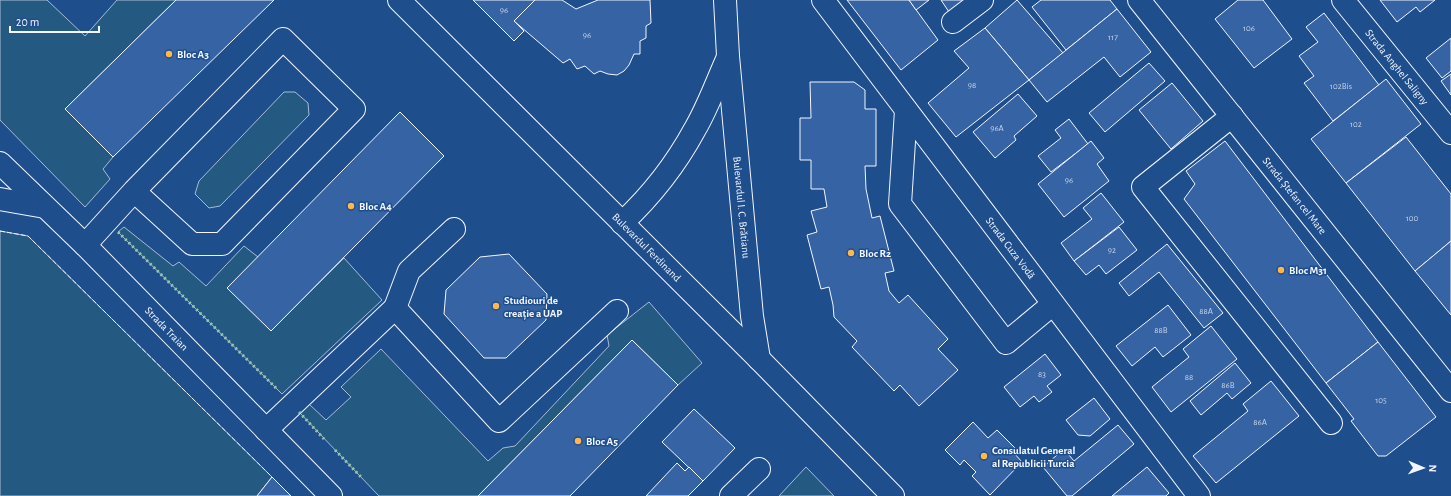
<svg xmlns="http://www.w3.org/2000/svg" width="1451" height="496" viewBox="0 0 1451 496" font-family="'Alegreya Sans',sans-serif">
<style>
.green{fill:#245a82;stroke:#a8bbd7}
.building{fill:#3563a3;stroke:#f2f6ff}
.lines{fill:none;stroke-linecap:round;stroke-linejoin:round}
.minor-casing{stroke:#f2f6ff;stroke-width:24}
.major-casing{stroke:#f2f6ff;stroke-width:24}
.minor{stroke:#1f4e8c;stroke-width:22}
.major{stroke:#1f4e8c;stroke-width:22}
.hedge{stroke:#97c8a6;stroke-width:3;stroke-dasharray:2 3;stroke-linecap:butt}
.fence{stroke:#f2f6ff;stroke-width:1;stroke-dasharray:5 2;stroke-linecap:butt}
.poi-dot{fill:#ffb74d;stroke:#1f4e8c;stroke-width:1.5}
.labels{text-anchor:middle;stroke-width:3;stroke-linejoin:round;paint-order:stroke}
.number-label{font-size:9px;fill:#c3d1e8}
.poi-label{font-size:11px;font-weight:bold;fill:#f2f6ff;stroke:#1f4e8c;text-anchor:start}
.street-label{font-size:11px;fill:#f2f6ff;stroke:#1f4e8c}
</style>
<rect width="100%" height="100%" fill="#1f4e8c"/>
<g class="green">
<polygon points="0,0 47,0 85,36 117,0 176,0 65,109 113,157 103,169 110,179 85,207 0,120"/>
<polygon points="284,92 295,92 308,103 309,115 220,206 209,208 195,194 199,181"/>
<polygon points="124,227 173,266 179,262 206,286 244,246 258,257 228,288 271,331 344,258 382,300 282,394 118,232"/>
<polygon points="0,231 28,236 272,477 257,496 0,496"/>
<polygon points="649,302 702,363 678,385 632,340 478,496 379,496 299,412 309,404 326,420 351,397 341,387 381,349 488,461 503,448 515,446 609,346 607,335"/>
<polygon points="806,467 834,496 779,496"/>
</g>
<g class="building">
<polygon points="176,0 274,0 113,157 65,109"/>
<polygon points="473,0 535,0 514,21 524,31 514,41"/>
<polygon points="535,0 562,0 576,9 598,0 650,0 651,23 646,26 646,38 640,41 640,54 634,54 629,65 624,71 617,75 608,74 600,71 594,74 585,66 577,69 570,59 563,63 514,21"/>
<polygon points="847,0 909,0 938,40 901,70"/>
<polygon points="909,0 929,0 916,10"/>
<polygon points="941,0 964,0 949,12"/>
<polygon points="1017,0 1063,53 1029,80 985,28"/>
<polygon points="1041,0 1110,0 1117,9 1066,50 1032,7"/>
<polygon points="1238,0 1263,0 1292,39 1254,68 1215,19"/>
<polygon points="1380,0 1435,0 1420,12 1416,7 1397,22"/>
<polygon points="1117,9 1151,52 1120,77 1104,57 1047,102 1029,80"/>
<polygon points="1324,13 1379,85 1333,121 1304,83 1314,76 1299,56 1318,42 1306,27"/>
<polygon points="985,28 1029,80 956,137 928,103 969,68 954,51"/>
<polygon points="1451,38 1451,71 1442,78 1426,58"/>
<polygon points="1149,63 1165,81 1105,132 1089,113"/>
<polygon points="1451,74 1451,95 1441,81"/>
<polygon points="1386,79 1421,124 1346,183 1311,139"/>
<polygon points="810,82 854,82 865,90 865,109 876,109 876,166 865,166 866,189 872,218 880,216 894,271 885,273 889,291 899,303 908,295 948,339 938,349 958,370 919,406 900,385 894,391 852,347 857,341 834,317 833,305 829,287 821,289 807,235 817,232 811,211 827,207 824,189 811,189 811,160 800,160 800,118 811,118"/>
<polygon points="1172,83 1203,121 1171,149 1139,110"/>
<polygon points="1018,94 1037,116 1014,136 1016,140 995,158 973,132"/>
<polygon points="400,112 444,156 271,331 227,288"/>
<polygon points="1069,119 1088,144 1051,172 1038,156 1061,138 1055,130"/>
<polygon points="1406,137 1451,194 1451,241 1415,271 1346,183"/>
<polygon points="1091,141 1104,158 1097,164 1109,181 1064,217 1038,184"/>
<polygon points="1225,141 1378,342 1326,383 1184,199 1195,184 1186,171"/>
<polygon points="1101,193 1124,222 1074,261 1061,243 1092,219 1083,208"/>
<polygon points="1119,227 1137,250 1106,274 1099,265 1086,275 1074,261"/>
<polygon points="1451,241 1451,315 1415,271"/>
<polygon points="1167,244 1223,313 1204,328 1159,272 1129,296 1119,283"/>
<polygon points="509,254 547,294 546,320 506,358 484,358 444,314 446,290 480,257"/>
<polygon points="1168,305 1191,335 1163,357 1155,347 1132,366 1116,346"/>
<polygon points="1211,326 1237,359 1171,412 1152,387 1189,357 1183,349"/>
<polygon points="632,340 678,385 570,496 478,496"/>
<polygon points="1378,342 1436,417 1386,456 1378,456 1351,421 1354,419 1326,383"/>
<polygon points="1045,354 1061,375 1047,386 1052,392 1039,402 1034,396 1020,407 1004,387"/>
<polygon points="1235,363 1251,383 1232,399 1227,393 1201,415 1190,401"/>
<polygon points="1271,381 1299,416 1216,483 1193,456 1248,411 1243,404"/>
<polygon points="1094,398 1110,419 1090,436 1078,435 1066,420"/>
<polygon points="694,409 735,448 703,481 662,442"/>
<polygon points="973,422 988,438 997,430 1016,449 1013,452 1022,462 990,495 972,476 976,472 964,460 960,465 945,450"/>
<polygon points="1118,425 1134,444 1072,496 1067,496 1043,467 1064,449 1074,461"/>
<polygon points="677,463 685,471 689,467 703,481 688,496 646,496"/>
<polygon points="1147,467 1169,493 1166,496 1112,496"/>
<polygon points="272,477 291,496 257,496"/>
</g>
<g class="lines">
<g class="minor-casing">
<g id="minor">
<path id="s1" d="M823 0 1199 496"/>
<path id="s2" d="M1139 0 1451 391"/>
<path id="s3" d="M1343 0 1451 133"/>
<polyline points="953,22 982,0"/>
<polyline points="906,110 900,204 1006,343 1053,304"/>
<polyline points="1232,116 1143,187 1331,423"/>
<path id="s4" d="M0 163 85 245 331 496"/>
<polyline points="0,199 45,207"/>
<polyline points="85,245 134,191 283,39 354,109 222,244 192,244 134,191"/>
<polyline points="395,308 409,271 454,229"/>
<polyline points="266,430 395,308 499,421 617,311"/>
<polyline points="731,496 759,469"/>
</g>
</g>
<g class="major-casing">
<g id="major">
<path id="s5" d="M399 0 759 359 893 496"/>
<path id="s6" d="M725 0 728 56 752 316 759 359"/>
<path d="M622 223C651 196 676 164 695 129 708 107 717 81 728 57"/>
</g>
</g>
<use href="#minor" class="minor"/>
<use href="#major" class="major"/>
<g class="hedge">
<polyline points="118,232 276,388"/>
<polyline points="299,412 324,439"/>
<polyline points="335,450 362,478"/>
</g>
<polyline class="fence" points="0,231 28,236 274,479"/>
</g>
<g class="poi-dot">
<circle cx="169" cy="54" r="4"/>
<circle cx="351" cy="206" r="4"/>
<circle cx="851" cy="253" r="4"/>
<circle cx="1281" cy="270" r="4"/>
<circle cx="496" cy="306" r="4"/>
<circle cx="578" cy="441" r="4"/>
<circle cx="984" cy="456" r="4"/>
</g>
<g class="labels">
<g class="number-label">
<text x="504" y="13">96</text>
<text x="1249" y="31">106</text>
<text x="587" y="38">96</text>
<text x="1113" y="40">117</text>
<text x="972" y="88">98</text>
<text x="1341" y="89">102Bis</text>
<text x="1356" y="127">102</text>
<text x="997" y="131">96A</text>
<text x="1069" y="183">96</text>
<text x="1412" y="221">100</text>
<text x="1112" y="253">92</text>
<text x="1206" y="314">88A</text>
<text x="1161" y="333">88B</text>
<text x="1042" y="377">83</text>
<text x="1189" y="380">88</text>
<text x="1228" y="388">86B</text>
<text x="1381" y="403">105</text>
<text x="1260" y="425">86A</text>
</g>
<g class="poi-label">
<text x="177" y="58">Bloc A3</text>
<text x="359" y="210">Bloc A4</text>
<text x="859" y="257">Bloc R2</text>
<text x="1289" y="274">Bloc M31</text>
<text x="504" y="304">Studiouri de<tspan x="504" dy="13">creație a UAP</tspan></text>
<text x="586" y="445">Bloc A5</text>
<text x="992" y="454">Consulatul General<tspan x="992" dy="13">al Republicii Turcia</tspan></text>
</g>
<g class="street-label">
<text dy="4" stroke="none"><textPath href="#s3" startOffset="86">Strada Anghel Saligny</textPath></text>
<text dy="4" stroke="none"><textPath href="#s2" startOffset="250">Strada Ștefan cel Mare</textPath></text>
<text dy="4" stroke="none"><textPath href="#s6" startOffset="208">Bulevardul I. C. Brătianu</textPath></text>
<text dy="4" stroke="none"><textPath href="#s5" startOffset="350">Bulevardul Ferdinand</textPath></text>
<text dy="4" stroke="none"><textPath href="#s1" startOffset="311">Strada Cuza Vodă</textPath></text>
<text dy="4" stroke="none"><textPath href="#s4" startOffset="235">Strada Traian</textPath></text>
</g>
</g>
<g transform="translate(1423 468) rotate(92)" stroke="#1f4e8c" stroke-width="3" paint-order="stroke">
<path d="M0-3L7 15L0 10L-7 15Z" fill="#f2f6ff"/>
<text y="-6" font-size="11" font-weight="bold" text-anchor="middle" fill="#f2f6ff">N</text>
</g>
<path d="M10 26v6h89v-6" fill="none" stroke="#f2f6ff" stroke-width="2"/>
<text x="16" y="26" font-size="12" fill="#f2f6ff" stroke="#1f4e8c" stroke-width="3" paint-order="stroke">20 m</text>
</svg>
